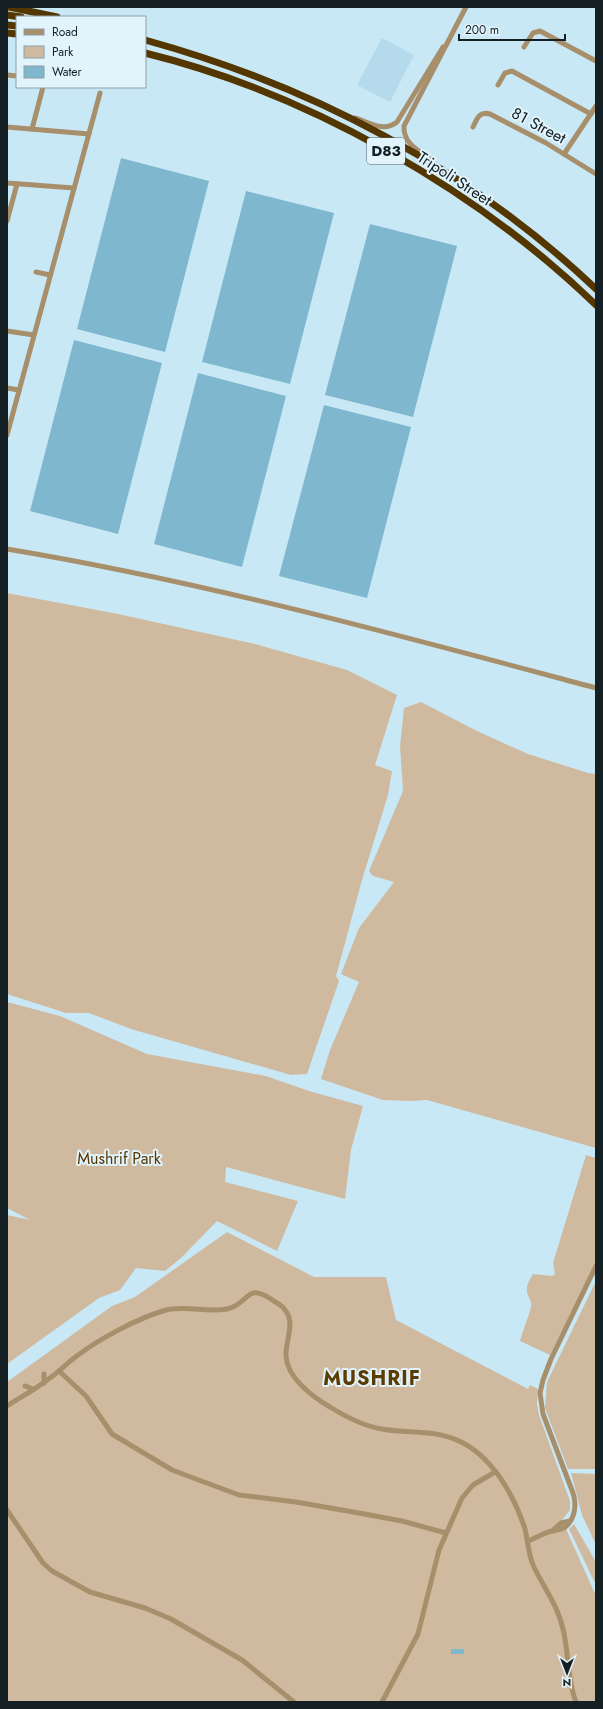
<svg xmlns="http://www.w3.org/2000/svg" width="603" height="1709" font-family="Jost,sans-serif">
	<style>
		.built { fill: #b4daec }
		.green { fill: #cfba9f }
		.water { fill: #7fb7cf }
		.lines { fill: none; stroke-linecap: round; stroke-linejoin: round }
		.minor { stroke: #a88f6c; stroke-width: 5 }
		.highway { stroke: #543600; stroke-width: 7 }
		.labels { text-anchor: middle; stroke-width: 4; stroke-linejoin: round; paint-order: stroke }
		.shield { fill: #e1f3fb; stroke: #525f65; stroke-width: 1 }
		.shield-label { font-size: 15px; font-weight: bold; fill: #152025 }
		.street-label { font-size: 16px; fill: #152025; stroke: #e1f3fb }
		.park-label { font-size: 16px; fill: #563700; stroke: #e1f3fb }
		.district-label { font-size: 20px; font-weight: bold; letter-spacing: 1px; fill: #5c3c02; stroke: #e1f3fb }
	</style>
	<rect width="100%" height="100%" fill="#c9e8f6"/>
	<path class="built" d="M382 38 414 55 390 102 357 85Z"/>
	<g class="green">
		<path d="M7 593 118 614 255 644 347 670 397 695 375 765 392 771 388 795 362 880 336 976 339 981 307 1074 291 1075 131 1029 89 1013H66L7 994Z"/>
		<path d="M421 702 477 731 528 754 588 773 596 774V1148L427 1100 410 1101 383 1100 321 1079 330 1050 359 982 341 974 359 928 394 882 373 876 369 871 403 791 400 746 404 708Z"/>
		<path d="M7 1002 60 1016 147 1054 266 1076 309 1091 363 1106 351 1150 345 1199 226 1167 225 1182 298 1201 277 1251 217 1221 181 1258 165 1271 136 1268 120 1290 99 1298 7 1364V1215L30 1220 7 1208Z"/>
		<path d="M586 1155 596 1158V1263L550 1355 520 1341C523 1329 528 1319 531 1307 532 1301 528 1297 527 1292 526 1285 530 1279 533 1274L552 1276 555 1274 553 1263Z"/>
		<path d="M227 1232 314 1277H386L396 1320 528 1389 530 1385 538 1389 537 1404 539 1415 570 1501V1510L562 1520 596 1596V1702H7V1382L112 1306 135 1297Z"/>
		<path d="M596 1281V1469H568L545 1408 547 1382Z"/>
		<path d="M571 1473 596 1474V1545L582 1515Z"/>
		<path d="M574 1524 596 1562V1585L569 1529Z"/>
	</g>
	<g class="water">
		<path d="M121 158 209 181 165 352 77 329Z"/>
		<path d="M246 191 334 213 290 384 202 362Z"/>
		<path d="M370 224 457 246 413 417 325 395Z"/>
		<path d="M74 340 162 363 118 534 30 511Z"/>
		<path d="M198 373 286 396 242 567 154 544Z"/>
		<path d="M324 405 411 427 367 598 279 576Z"/>
		<rect x="451" y="1649" width="13" height="5"/>
	</g>
	<g class="lines">
		<g class="minor">
			<path d="M524 47 533 33 540 31 596 61"/>
			<path d="M7 75 17 76"/>
			<path d="M498 85 505 73 512 71 591 114"/>
			<path d="M355 118C369 122 383 133 397 122L443 47"/>
			<path d="M7 127 89 134"/>
			<path d="M473 127C477 119 479 111 490 114L546 143 596 174"/>
			<path d="M32 129 43 87"/>
			<path d="M564 154 596 106"/>
			<path d="M431 160C419 150 403 144 404 126L466 7"/>
			<path d="M7 183 74 188"/>
			<path d="M7 221 17 184"/>
			<path d="M36 272 50 275"/>
			<path d="M7 331 34 335"/>
			<path d="M7 388 19 390"/>
			<path d="M7 435 100 93"/>
			<path d="M7 549C206 582 401 636 596 688"/>
			<path d="M59 1371 86 1396 112 1434 172 1470 239 1495 296 1502 359 1513 402 1521 446 1533"/>
			<path d="M44 1374V1383"/>
			<path d="M25 1386 33 1389"/>
			<path d="M7 1406C20 1397 35 1390 47 1380 58 1373 67 1363 78 1355 101 1338 138 1318 166 1310 187 1305 207 1313 227 1309 250 1304 245 1282 271 1299 276 1303 282 1305 285 1310 296 1322 285 1342 286 1356 287 1378 313 1397 330 1407 346 1417 363 1426 382 1429 408 1434 434 1429 459 1441 492 1456 514 1495 525 1529 528 1541 528 1555 534 1567 544 1588 558 1606 563 1629 569 1653 567 1679 576 1702"/>
			<path d="M7 1510 43 1563 52 1571 90 1592 145 1608 171 1619 242 1660 294 1702"/>
			<path d="M552 1531 561 1523 570 1521"/>
			<path d="M528 1541C536 1538 543 1533 552 1531 556 1530 560 1530 564 1528 575 1520 577 1505 573 1493L543 1414 540 1393 543 1380 551 1359 596 1266"/>
			<path d="M382 1702 418 1634 439 1550 462 1498 473 1485 495 1472"/>
		</g>
		<g class="highway">
			<path d="M9 7 57 17"/>
			<path d="M7 15 21 17"/>
			<path d="M7 25 17 26"/>
			<path d="M7 33 17 34"/>
			<path d="M145 40C312 86 470 169 596 289"/>
			<path d="M145 53C308 93 476 189 596 305"/>
		</g>
	</g>
	<g class="labels">
		<rect class="shield" x="367" y="138" width="38" height="26" rx="3"/>
		<g class="shield-label">
			<text x="386" y="156">D83</text>
		</g>
		<g class="street-label">
			<text transform="translate(539 125) rotate(28)" y="6">81 Street</text>
			<text transform="translate(455 178) rotate(33)" y="6">Tripoli Street</text>
		</g>
		<g class="park-label">
			<text x="119" y="1164">Mushrif Park</text>
		</g>
		<g class="district-label">
			<text x="372" y="1385">MUSHRIF</text>
		</g>
	</g>
	<rect width="603" height="1709" fill="none" stroke="#152025" stroke-width="16"/>
	<rect x="16" y="16" width="130" height="72" fill="#e1f3fb" stroke="#8f9fa5"/>
	<rect x="24" y="29" width="20" height="6" fill="#a88f6c" stroke="#8f9fa5"/>
	<text x="52" y="36" font-size="12" fill="#152025">Road</text>
	<rect x="24" y="46" width="20" height="12" fill="#cfba9f" stroke="#8f9fa5"/>
	<text x="52" y="56" font-size="12" fill="#152025">Park</text>
	<rect x="24" y="66" width="20" height="12" fill="#7fb7cf" stroke="#8f9fa5"/>
	<text x="52" y="76" font-size="12" fill="#152025">Water</text>
	<g transform="translate(567 1673) rotate(180)" stroke="#e1f3fb" stroke-width="3" paint-order="stroke">
	<path d="M0-3L7 15L0 10L-7 15Z" fill="#152025"/>
	<text y="-6" font-size="11" font-weight="bold" text-anchor="middle" fill="#152025">N</text>
	</g>
	<path d="M459 34v6h106v-6" fill="none" stroke="#152025" stroke-width="2"/>
	<text x="465" y="34" font-size="12" fill="#152025" stroke="#e1f3fb" stroke-width="3" paint-order="stroke">200 m</text>
</svg>
